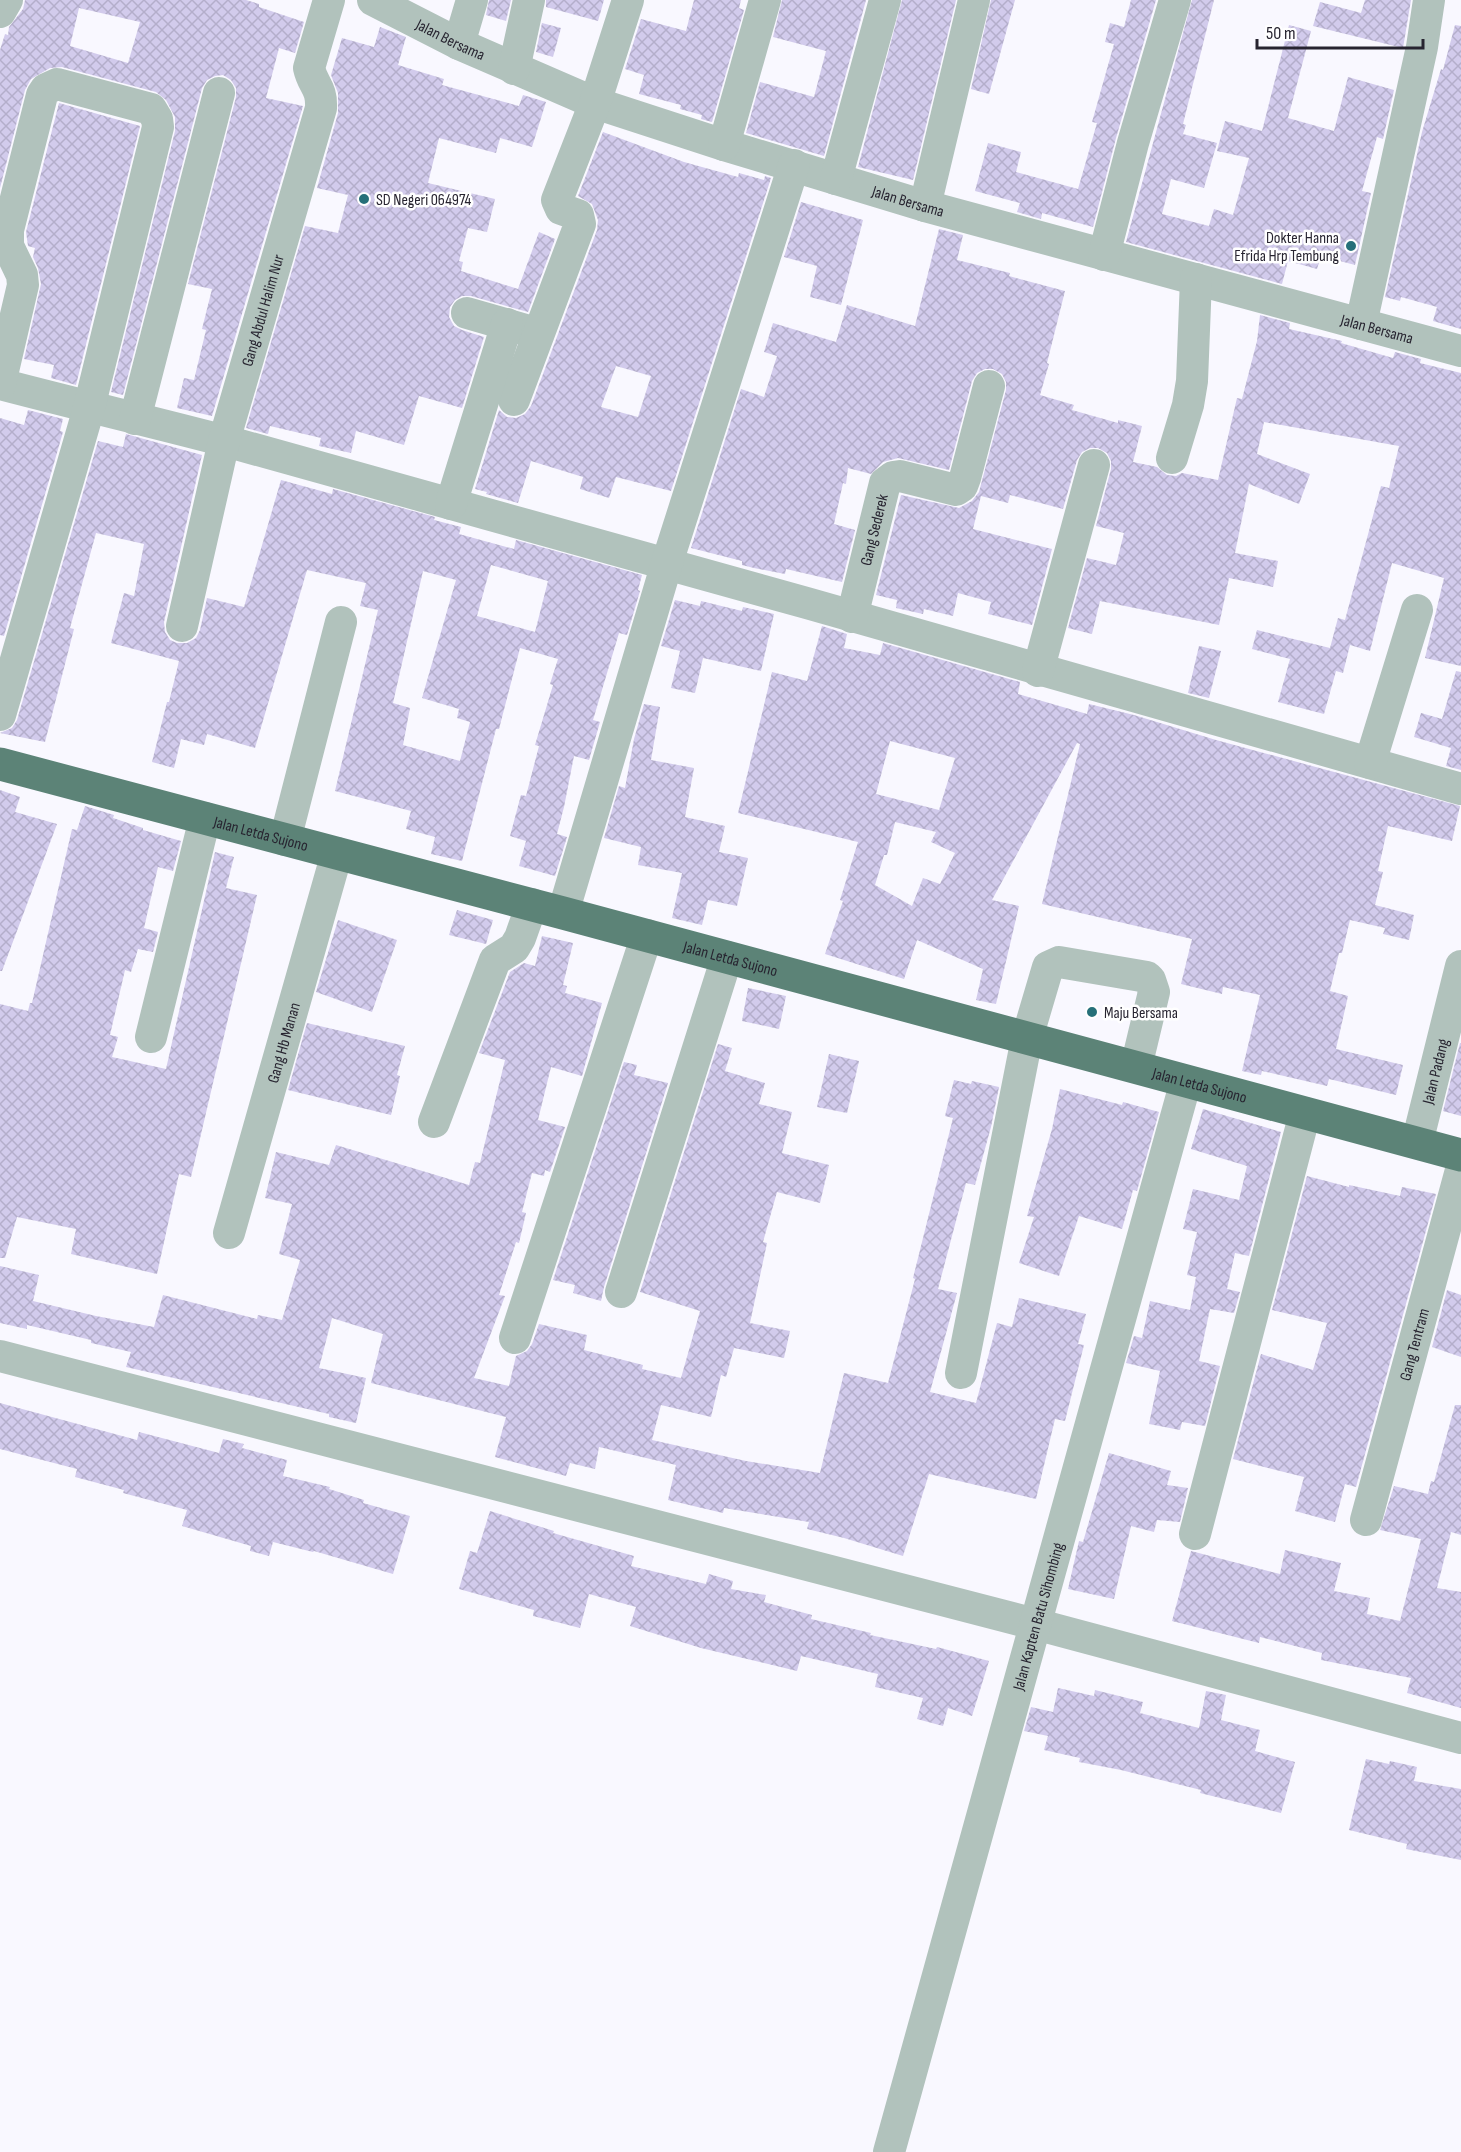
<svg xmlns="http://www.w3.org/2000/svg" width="1461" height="2152" font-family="'Sofia Sans Condensed',sans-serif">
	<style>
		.building { fill: url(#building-cross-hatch); fill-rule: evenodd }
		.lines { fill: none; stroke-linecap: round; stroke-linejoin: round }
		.minor { stroke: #b1c2bc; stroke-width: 32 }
		.highway { stroke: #5c8377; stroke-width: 33 }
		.poi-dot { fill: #267079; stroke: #fff; stroke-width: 2 }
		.labels { text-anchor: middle; stroke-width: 5; stroke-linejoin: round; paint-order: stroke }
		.street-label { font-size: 16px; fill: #272430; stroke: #fff }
		.poi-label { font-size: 16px; fill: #272430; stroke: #fff; text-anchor: start }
	</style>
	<defs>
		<pattern id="building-cross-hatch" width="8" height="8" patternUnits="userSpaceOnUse" patternTransform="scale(1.5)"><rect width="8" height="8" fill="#d2cbec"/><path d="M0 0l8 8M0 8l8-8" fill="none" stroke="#b4aecb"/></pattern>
	</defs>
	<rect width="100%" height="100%" fill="#f9f8ff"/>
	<g class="building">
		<path d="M25 0H246L259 4V7L304 22 295 53 279 48 266 98 303 106 212 416 177 408 184 378 194 380 206 330 202 329 212 289 188 284 236 97V88L231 80 223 75 215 76 207 80 202 88 123 395 111 392 175 131V117L166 100 156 92 62 67 50 68 31 79 25 90 0 188V50L5 34 8 35 9 27 23 9ZM79 8 140 22 128 63 70 46Z"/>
		<path d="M489 0H511L506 21 486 15Z"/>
		<path d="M546 0H604L598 21 546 7Z"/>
		<path d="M694 0H741L739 8 744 10 712 122 701 119 702 115 680 109 681 105 639 94 644 75 625 69 641 19 686 31Z"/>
		<path d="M782 0H866L824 156 746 133 760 82 814 97 826 51 773 37Z"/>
		<path d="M902 0H956L913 180 858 167Z"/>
		<path d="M991 0H1015L989 94 971 89Z"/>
		<path d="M1131 0H1156L1116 138 1093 227 1042 213 1041 219 1017 212 1020 203 975 191 988 143 1021 152 1016 172 1078 189 1097 123 1092 122 1114 44 1105 42 1110 23 1124 27Z"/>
		<path d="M1192 0H1214L1183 124 1186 125 1183 134 1217 143 1204 188 1171 179 1162 214 1209 226 1214 209 1233 215 1249 158 1217 151 1225 121 1262 131 1289 25 1311 31 1288 118 1334 131 1348 77 1394 90 1383 139 1377 137 1362 191 1371 193 1355 265 1321 256 1317 269 1288 261 1282 284 1126 242Z"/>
		<path d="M1365 0H1411L1403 48 1313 26 1320 2 1361 13Z"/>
		<path d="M542 23 561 28 553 57 536 52Z"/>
		<path d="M1455 25 1461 26V329L1433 321 1437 307 1401 297 1400 301 1385 297 1422 132 1441 69 1443 70Z"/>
		<path d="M380 27 406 37 398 65 444 79 442 85 519 106 523 95 546 102 532 147 500 138 496 153 439 138 428 183 495 199 487 232 468 228 459 261 463 262 461 271 518 289 539 232 555 239 528 312 471 296H462L455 300 450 307 449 317 454 326 462 330 484 337 462 408 419 396 404 445 356 431 351 453 319 446 321 438 270 426 268 434 246 428 305 226 338 233 348 195 317 188 338 113V93L331 75 342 38 374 47Z"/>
		<path d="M59 103 140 126 76 385 51 378 54 365 24 359 41 284 38 268 33 257 35 248 28 246 26 232Z"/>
		<path d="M603 132 684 162 738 177 739 173 764 180 765 176 771 178 671 491 616 477 609 498 580 489 583 477 531 461 518 503 486 494 487 492 475 489 499 410 507 417 516 418 525 414 531 406 597 230 598 220 592 204 578 196ZM616 366 651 376 638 417 601 407Z"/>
		<path d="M801 202 863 220 841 305 810 297 817 266 784 257Z"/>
		<path d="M939 229 963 235 957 260 1010 273 1009 276 1065 291 1047 363 1049 364 1040 395 1074 405 1072 410 1118 423V420L1142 426 1133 462 1157 467 1167 475 1176 476 1182 473 1218 480 1237 398 1242 399 1257 341 1260 315 1290 323 1289 329 1342 341 1341 343 1393 358 1395 352 1421 359 1420 363 1461 373V666L1425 658 1444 578 1392 563 1370 651 1350 645 1343 673 1336 671 1324 714 1278 702 1290 659 1252 649 1257 630 1330 648 1338 618 1345 620 1381 486 1389 488 1399 446 1264 422 1257 454 1310 474 1299 504 1249 484 1235 553 1278 561 1273 587 1229 578 1219 625 1100 601 1092 634 1068 628 1087 558 1116 565 1124 533 1096 526 1111 469V461L1107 453 1098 448H1090L1082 452 1077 460 1063 509 1010 495 1008 503 981 496 973 529 1052 549 1032 625 988 614 991 602 958 593 953 616 924 609 923 614 896 608 897 600 876 595 901 495 959 508 972 501 979 492 1006 390V382L1002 374 993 369H985L977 373 972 381 949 470 898 458 883 462 871 474 848 468 846 484 843 483 834 524 855 530 842 582 786 569 785 574 754 568 742 565V561L691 548 741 389 764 397 777 356 764 352 773 323 836 342 847 305 915 326Z"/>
		<path d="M28 410 63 419 60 431 63 432 4 636 0 635V418L24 425Z"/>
		<path d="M126 434 202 455 164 622 165 632 170 640 177 643H187L196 638 200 630 207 598 244 607 281 480 332 494 333 489 435 517 434 520 461 527 459 534 514 549 516 540 642 575 638 590 640 591 627 635 619 633 593 720 600 722 589 760 574 756 564 807 557 834 567 837 555 876 519 866 526 841 510 836 521 795 526 796 539 746 535 745 553 685 550 684 558 659 520 648 499 729H496L462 861 431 854 435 837 406 829 411 811 335 791 378 610 360 606 366 583 307 570 255 748 207 734 204 745 181 739 174 768 152 762 167 702H169L179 661 111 643 124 593 134 596 144 544 96 533 70 628 74 629 45 742 0 733 12 728 17 720 98 441 123 447ZM491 565 548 581 535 632 477 616ZM423 571 456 580 422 698 459 709 457 718 470 722 460 761 403 745 410 708 393 703Z"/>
		<path d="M675 600 700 606 701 601 742 611 743 607 774 614 761 671 703 658 695 693 671 688 680 651 661 646Z"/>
		<path d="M822 626 847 634 844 648 880 655 883 643 1020 682 1018 694 1087 714 1089 704 1134 715 1216 740 1460 806 1452 841 1388 826 1378 871 1383 872 1375 905 1414 915 1409 940 1383 934 1385 928 1350 920 1342 953H1339L1330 991 1348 996 1336 1049 1403 1065 1396 1095 1329 1079 1327 1086 1262 1071 1261 1075 1242 1071 1260 995 1223 987 1222 994 1181 984 1192 939 1042 904 1080 744 1077 743 992 900 1019 906 996 1004 976 1000 983 969 917 940 904 979 825 954 843 901 840 900 858 842 738 813 772 672 807 681ZM890 741 955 758 939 810 876 794ZM895 822 936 832 931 842 955 853 940 884 923 878 912 906 875 885 884 855H887Z"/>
		<path d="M1199 646 1221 651 1209 698 1188 693Z"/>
		<path d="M1456 671 1461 672V770L1446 766 1451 748 1414 737 1421 713 1442 719Z"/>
		<path d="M644 704 660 707 651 760 694 768 685 817 725 826 719 852 748 858 737 906 708 900 702 925 672 918 682 873 638 865 641 847 604 838 619 786 625 788 634 739Z"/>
		<path d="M0 790 20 797 15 812 57 824 2 971H0Z"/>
		<path d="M85 806 114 815 113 818 143 828V830L181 841 173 871 158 867 144 928 158 932 153 952 138 949 131 972 125 970 110 1035 118 1037 112 1057 166 1069 215 852 234 857 226 888 257 895 191 1177 179 1174 157 1274 71 1254 76 1229 17 1217 5 1258H0V1004L28 1011 30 1003H32L72 829 77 830Z"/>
		<path d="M457 910 493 920 486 944 449 935Z"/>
		<path d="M338 920 397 940 372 1012 316 992Z"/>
		<path d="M542 936 573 943 563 985 567 986 565 993 602 1003 582 1076 551 1067 538 1120 565 1127 550 1172 545 1170 544 1176 532 1173 522 1212 526 1213 519 1243 516 1242 499 1295 505 1296 474 1378 509 1386 516 1356 527 1351 532 1344 539 1324 587 1335 584 1350 643 1365 642 1369 681 1378 700 1311 640 1292 718 1044 732 1048 725 1071 765 1083 759 1104 792 1112 782 1153 829 1165 820 1203 777 1192 763 1242 767 1243 750 1323 790 1331 784 1358 734 1348 726 1377 721 1375 711 1417 661 1405 652 1440 746 1461 820 1473 844 1373 888 1383 915 1279 913 1278 953 1118 945 1116 954 1080 971 1084 972 1081 999 1087 991 1127 975 1185 966 1183 938 1289 957 1293 930 1392 976 1403 997 1323 1012 1327 1019 1298 1086 1314 1078 1344 1084 1345 1065 1421 1055 1419 1036 1499 929 1474 903 1556 844 1538 807 1529 809 1522 724 1508 723 1513 668 1500 676 1465 599 1447 595 1469 570 1463 566 1476 495 1457 506 1417 371 1383 383 1334 332 1318 319 1368 366 1378 356 1423 329 1417V1414L126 1367 131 1352 91 1343V1340L27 1325V1329L0 1323V1266L39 1275 33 1301 96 1316 154 1327 163 1295 257 1319 258 1315 282 1320 300 1260 279 1254 292 1204 265 1198 276 1152 329 1165 336 1145 469 1185 475 1162 480 1163 505 1060 479 1053 510 972 524 963 535 966Z"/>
		<path d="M748 988 786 996 779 1029 742 1021Z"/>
		<path d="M307 1023 405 1046 397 1075 400 1076 391 1115 288 1090Z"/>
		<path d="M1460 1043H1461V1116L1443 1111Z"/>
		<path d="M829 1054 859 1061 847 1113 817 1107Z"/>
		<path d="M624 1062 637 1065 634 1075 668 1083 604 1287 601 1301 573 1293 575 1285 553 1280Z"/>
		<path d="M1060 1089 1122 1105 1123 1102 1159 1112 1137 1191 1133 1190 1122 1229 1079 1216 1059 1276 1019 1263 1034 1217 1027 1216 1052 1129Z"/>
		<path d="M1203 1109 1281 1132 1249 1256 1235 1253 1227 1289 1240 1292 1234 1313 1210 1309 1199 1361 1220 1366 1205 1426 1182 1422 1180 1430 1149 1424 1160 1371 1126 1363 1134 1336 1142 1338 1150 1301 1190 1310 1196 1277 1187 1275 1197 1232 1183 1229 1193 1189 1239 1200 1247 1166 1191 1149Z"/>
		<path d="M1307 1176 1349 1187V1185L1400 1196 1402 1187 1436 1194 1356 1487 1345 1484 1335 1522 1295 1511 1304 1477 1233 1459 1261 1354 1313 1370 1327 1323 1272 1310Z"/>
		<path d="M1447 1290 1461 1295V1357L1432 1347Z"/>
		<path d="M0 1403 137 1440 139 1432 219 1453 223 1439 244 1444 242 1448 287 1460 283 1476 330 1487 329 1489 364 1500 363 1503 410 1516 393 1574 314 1551 313 1552 273 1542 269 1556 250 1551 251 1546 182 1526 187 1510 123 1493 124 1490 75 1477 77 1469 0 1449Z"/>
		<path d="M1455 1405H1461V1535L1451 1532 1437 1588 1461 1592V1708L1407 1693 1411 1678 1321 1660 1322 1653 1260 1637 1259 1643 1172 1621 1191 1551 1280 1574 1285 1550 1341 1563 1334 1591 1370 1598 1367 1614 1400 1621 1421 1539 1380 1530 1394 1486 1428 1494 1431 1481 1434 1482Z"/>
		<path d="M1109 1453 1171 1471 1167 1485 1188 1488 1180 1522 1157 1520 1154 1532 1131 1526 1114 1599 1068 1589 1079 1541 1083 1542Z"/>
		<path d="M490 1511 554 1531 553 1533 634 1556 631 1566 706 1584 709 1574 733 1581 731 1589 766 1595 764 1602 812 1615 811 1619 871 1633 870 1635 936 1649 937 1647 989 1661 972 1716 948 1708 943 1726 917 1719 923 1698 875 1687 878 1674 801 1656 797 1671 701 1648 630 1626 636 1607 589 1594 580 1628 533 1616 534 1610 459 1589 470 1551 477 1553Z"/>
		<path d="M1058 1688 1094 1696 1095 1690 1143 1702 1140 1713 1199 1728 1206 1691 1226 1695 1221 1720 1260 1730 1255 1751 1295 1762 1281 1813 1200 1793 1201 1790 1121 1770 1079 1762 1080 1758 1044 1750 1048 1736 1024 1731 1031 1707 1053 1712Z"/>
		<path d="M1366 1759 1389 1764 1390 1761 1417 1767 1414 1781 1461 1789V1860L1406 1849 1407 1844 1349 1830Z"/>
	</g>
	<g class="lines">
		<g class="minor">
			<path id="s1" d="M373 0 459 44 595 103 724 145 925 206 1461 351"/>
			<path d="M0 12 7 0"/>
			<path d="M459 44 472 0"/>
			<path d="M514 69 529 0"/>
			<path d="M724 145 765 0"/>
			<path d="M836 179 885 0"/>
			<path d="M925 206 974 0"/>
			<path d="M1104 255 1133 143 1175 0"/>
			<path d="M467 313 526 330"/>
			<path d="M1361 324 1422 47 1429 0"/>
			<path d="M0 384C76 404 153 422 229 442 641 554 1050 673 1461 789"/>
			<path d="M514 400 580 224 578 215 561 209 557 200 595 103 628 0"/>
			<path d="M135 419 219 93"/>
			<path d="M1172 458 1188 405 1192 381 1196 279"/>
			<path d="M451 504 507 324"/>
			<path id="s2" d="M852 617 885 483 893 477 900 476 956 490 962 486 965 478 989 386"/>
			<path id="s3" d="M182 626 224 441 321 108C322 87 313 86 309 68L329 0"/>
			<path d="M1038 671 1094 465"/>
			<path d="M0 715 89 408 158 127 157 119 151 109 57 84 46 89 42 95 8 230V246L22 275 23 285 0 384"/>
			<path d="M1370 763 1417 610"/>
			<path d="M285 840 341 622"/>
			<path d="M563 913 667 563 794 165"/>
			<path d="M151 1037 205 818"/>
			<path d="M434 1122 495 960 514 948 520 938 532 904"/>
			<path id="s4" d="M1417 1143 1461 966"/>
			<path id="s5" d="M229 1233 337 853"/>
			<path d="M621 1292 727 957"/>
			<path d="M515 1338 647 935"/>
			<path d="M0 1356 1035 1624 1461 1738"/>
			<path d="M961 1373 1027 1038 1048 967 1059 962 1147 977 1150 980 1154 992 1136 1067"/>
			<path id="s6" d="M1366 1520 1461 1170"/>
			<path d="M1195 1534 1305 1113"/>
			<path id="s7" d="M889 2152 1186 1081"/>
		</g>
		<path class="highway" id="s8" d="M0 764 563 913 1461 1155"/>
	</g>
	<g class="poi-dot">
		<circle cx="364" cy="199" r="6"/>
		<circle cx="1351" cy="246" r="6"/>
		<circle cx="1092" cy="1012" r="6"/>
	</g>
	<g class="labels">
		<g class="street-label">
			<text dy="6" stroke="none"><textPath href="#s1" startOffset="87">Jalan Bersama</textPath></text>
			<text dy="6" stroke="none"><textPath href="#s1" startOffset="573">Jalan Bersama</textPath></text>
			<text dy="6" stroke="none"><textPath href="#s3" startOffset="326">Gang Abdul Halim Nur</textPath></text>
			<text dy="6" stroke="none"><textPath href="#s1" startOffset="1059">Jalan Bersama</textPath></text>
			<text dy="6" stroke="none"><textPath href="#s2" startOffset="90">Gang Sederek</textPath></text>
			<text dy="6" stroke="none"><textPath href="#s8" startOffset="270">Jalan Letda Sujono</textPath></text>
			<text dy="6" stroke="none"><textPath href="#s8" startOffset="756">Jalan Letda Sujono</textPath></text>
			<text dy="6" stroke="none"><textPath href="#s5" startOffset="198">Gang Hb Manan</textPath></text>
			<text dy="6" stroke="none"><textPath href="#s4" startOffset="74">Jalan Padang</textPath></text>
			<text dy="6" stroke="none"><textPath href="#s8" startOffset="1242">Jalan Letda Sujono</textPath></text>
			<text dy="6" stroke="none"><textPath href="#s6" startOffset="182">Gang Tentram</textPath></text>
			<text dy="6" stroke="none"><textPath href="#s7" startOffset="556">Jalan Kapten Batu Sihombing</textPath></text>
		</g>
		<g class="poi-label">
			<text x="376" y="205">SD Negeri 064974</text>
			<text x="1339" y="243" text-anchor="end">Dokter Hanna<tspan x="1339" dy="18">Efrida Hrp Tembung</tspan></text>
			<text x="1104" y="1018">Maju Bersama</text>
		</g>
	</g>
	<path d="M1257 39v9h166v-9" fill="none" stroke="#272430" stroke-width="3"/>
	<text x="1266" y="39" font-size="18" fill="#272430" stroke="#ffffff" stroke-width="4.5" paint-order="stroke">50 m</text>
</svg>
